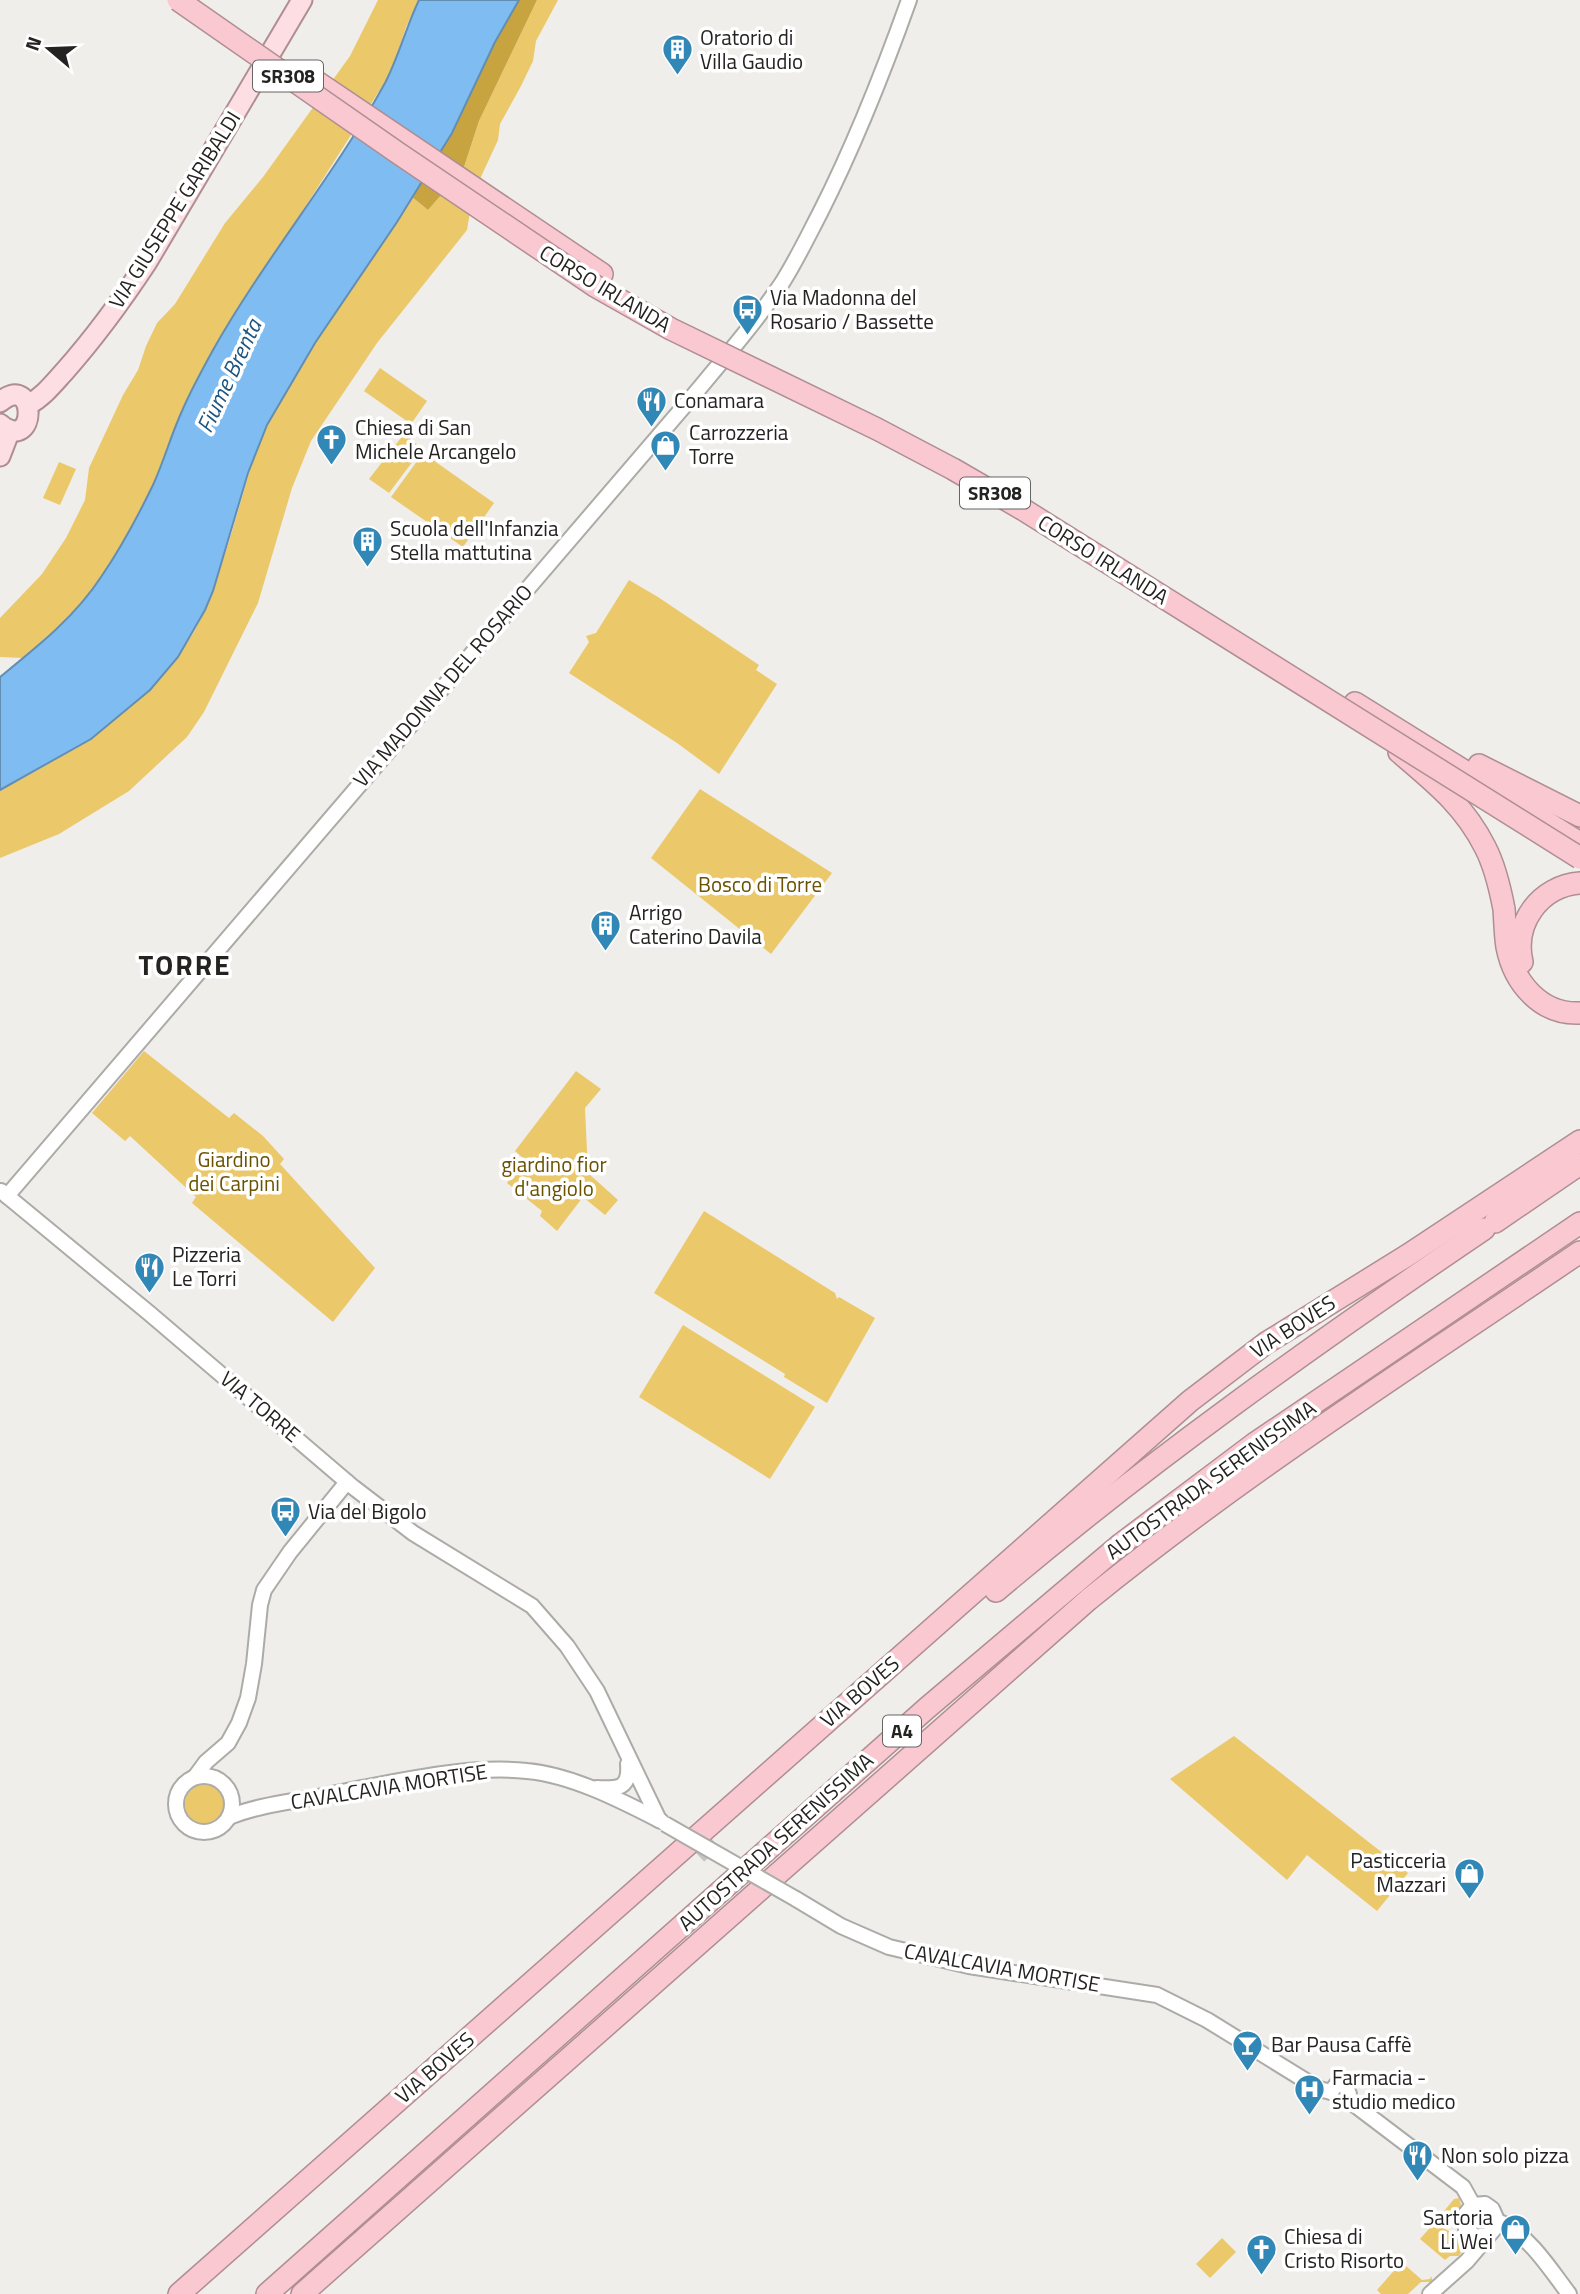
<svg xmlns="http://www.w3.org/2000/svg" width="1580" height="2294" font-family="'Titillium Web',sans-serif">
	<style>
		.green { fill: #ebc86a }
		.forest { fill: #c7a43f }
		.water { fill: #7ebcf1; stroke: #638eb3; stroke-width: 2 }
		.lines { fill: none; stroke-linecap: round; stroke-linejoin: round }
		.highway-tunnel { stroke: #c6c5c2; stroke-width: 21; stroke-dasharray: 21 10; stroke-linecap: butt }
		.minor-casing { stroke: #acaba7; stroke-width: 18 }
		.major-casing { stroke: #af8e93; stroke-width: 23 }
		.highway-casing { stroke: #af8e93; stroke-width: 24 }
		.minor { stroke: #fff; stroke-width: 14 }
		.major { stroke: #fcdee3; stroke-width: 19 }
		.highway { stroke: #fac8d0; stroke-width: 21 }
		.minor-bridge-casing { stroke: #acaba7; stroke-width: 18; stroke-linecap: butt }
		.highway-bridge-casing { stroke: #af8e93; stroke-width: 24; stroke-linecap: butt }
		.minor-bridge { stroke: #fff; stroke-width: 14 }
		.highway-bridge { stroke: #fac8d0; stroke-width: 21 }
		.labels { text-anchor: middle; stroke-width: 7; stroke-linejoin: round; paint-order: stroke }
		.shield { fill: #fff; stroke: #666564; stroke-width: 2 }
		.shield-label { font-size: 19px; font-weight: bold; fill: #242322 }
		.poi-label { font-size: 21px; fill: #242322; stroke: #fff; text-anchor: start }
		.street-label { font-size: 21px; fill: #242322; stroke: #fff }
		.park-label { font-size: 21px; fill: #6a5200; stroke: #fff }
		.water-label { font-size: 23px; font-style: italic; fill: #1b5580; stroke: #fff }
		.district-label { font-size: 28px; font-weight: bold; letter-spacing: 2px; fill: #242322; stroke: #fff }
	</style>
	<rect width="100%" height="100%" fill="#efeeea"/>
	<g class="green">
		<path d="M378 0H419L406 27 394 65 383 85 213 351 181 413 153 485 120 547 101 578 77 609 23 658 0 657V618L42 574 66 538 85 500 89 468 123 395 138 370 146 346 157 323 175 304 225 223 263 177 350 56Z"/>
		<path d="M537 0H558L536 41 533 61 521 86 500 124 498 140 473 194 467 230 377 343 311 441 292 488 258 603 204 712 187 737 129 791 59 834 0 858V790C89 745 181 687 214 587 222 562 231 537 238 511 247 482 253 453 266 426 307 345 366 274 412 197L428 210 463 170 479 121Z"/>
		<path d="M380 368 427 401 411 424 364 391Z"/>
		<path d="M404 434 422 449 389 493 369 479Z"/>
		<path d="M423 453 494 503 463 547 391 497Z"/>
		<path d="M59 462 76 469 60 505 43 498Z"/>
		<path d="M629 580 658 597 759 665 756 670 777 684 719 774 677 743 569 673 589 642 586 636 596 633Z"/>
		<path d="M700 789 832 873 771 954 651 858Z"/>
		<path d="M144 1051 229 1118 234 1113 263 1136 284 1159 280 1164 375 1268 333 1322 192 1203 196 1197 130 1136 125 1141 92 1113Z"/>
		<path d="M576 1071 601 1089 585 1108 588 1173 618 1200 605 1215 583 1197 557 1231 540 1216 542 1211 507 1183 524 1159 515 1151Z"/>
		<path d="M704 1211 835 1293 837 1299 839 1297 875 1318 827 1403 789 1380 784 1377 785 1374 654 1293Z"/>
		<path d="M683 1325 815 1407 770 1479 639 1397Z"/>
		<path d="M1234 1736 1408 1873 1377 1911 1307 1855 1287 1880 1170 1779Z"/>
		<circle cx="205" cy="1804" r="20"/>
		<path d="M1459 2198 1461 2205 1459 2222 1450 2223 1440 2216 1454 2199Z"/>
		<path d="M1435 2222 1462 2240 1463 2249 1459 2256H1450L1445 2260 1420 2239Z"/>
		<path d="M1222 2238 1236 2252 1210 2278 1196 2264Z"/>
		<path d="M1406 2257V2266L1422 2280 1430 2279 1431 2276 1433 2282H1421L1408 2294H1381L1377 2290Z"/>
	</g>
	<path class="forest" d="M519 0H537L479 121 463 170 428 210 412 197 452 133 495 42Z"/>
	<path class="water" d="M419 0H519L495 42 452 133 397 222 315 343 267 425 248 473 213 591 205 610 178 657 150 690 91 739 0 790V677C37 647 75 617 101 577 121 548 138 516 153 485 164 461 171 435 182 411 191 390 202 370 213 350 265 258 334 176 385 83 399 56 406 27 419 0Z"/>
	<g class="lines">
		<path class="highway-tunnel" d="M697 1854 713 1839"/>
		<defs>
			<g id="minor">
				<path d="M1 1191 149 1313 353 1487 413 1533 532 1606 567 1646 597 1691 659 1820"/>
				<path d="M7 1196 692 397C723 360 755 323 782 283 796 261 808 236 820 213 855 144 883 73 909 0"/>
				<circle cx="204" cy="1804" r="28"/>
				<path d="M195 1777 206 1762 228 1743 239 1723 248 1698 254 1664 260 1605 264 1590 290 1552 347 1482"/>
				<path d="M597 1788C618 1789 630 1789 628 1764"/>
				<path d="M229 1817C258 1805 292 1802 322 1796 385 1784 465 1764 527 1771 572 1775 622 1801 661 1821"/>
				<path d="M796 1899 841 1926 889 1947 969 1966 1157 1995 1207 2020 1319 2089 1331 2092"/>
				<path d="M1331 2092 1336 2085H1345L1349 2094 1347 2099"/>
				<path d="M1347 2099 1463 2187 1473 2205"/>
				<path d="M1496 2225 1502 2223C1531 2238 1550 2269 1569 2294"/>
				<path d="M1430 2294 1467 2261 1495 2228 1496 2218 1492 2209 1485 2204 1473 2205 1464 2216 1466 2229 1476 2237 1487 2235"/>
			</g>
			<g id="major">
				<path d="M0 402C38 371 37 455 0 424"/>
				<path d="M28 405C43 397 53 384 64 372 95 337 122 300 147 262L302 0"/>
				<path d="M0 456 10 430"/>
			</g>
			<g id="highway">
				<path d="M308 76 602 274"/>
				<path d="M1355 703 1580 843"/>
				<path d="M1399 752C1434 782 1464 805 1485 847 1495 866 1500 888 1504 909 1505 922 1505 935 1507 947 1514 983 1541 1015 1580 1013"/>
				<path d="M1479 765 1580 816"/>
				<path d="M1522 962C1513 923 1540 886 1580 883"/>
				<path d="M1495 1222 1580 1164"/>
				<path d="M996 1591C1151 1460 1316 1343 1484 1229"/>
				<path d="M179 2294 1190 1401 1266 1343 1408 1255 1580 1141"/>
				<path d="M267 2294 927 1708 1121 1544 1254 1444 1580 1223"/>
				<path d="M302 2294 1088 1600C1244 1473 1414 1365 1580 1252"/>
			</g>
		</defs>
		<use href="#minor" class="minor-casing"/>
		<use href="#major" class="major-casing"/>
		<use href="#highway" class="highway-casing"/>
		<use href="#minor" class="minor"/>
		<use href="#major" class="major"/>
		<use href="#highway" class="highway"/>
		<defs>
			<path id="minor-bridge" d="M665 1824 796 1899"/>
			<path id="highway-bridge" d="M178 0 398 153 595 286 671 329 877 429 953 469 1024 510 1580 858"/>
		</defs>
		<use href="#minor-bridge" class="minor-bridge-casing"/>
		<use href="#highway-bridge" class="highway-bridge-casing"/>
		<use href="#minor-bridge" class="minor-bridge"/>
		<use href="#highway-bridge" class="highway-bridge"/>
	</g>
	<defs>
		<symbol id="building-pin" viewBox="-11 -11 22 30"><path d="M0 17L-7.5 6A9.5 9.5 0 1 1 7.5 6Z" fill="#3188b6" stroke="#fff"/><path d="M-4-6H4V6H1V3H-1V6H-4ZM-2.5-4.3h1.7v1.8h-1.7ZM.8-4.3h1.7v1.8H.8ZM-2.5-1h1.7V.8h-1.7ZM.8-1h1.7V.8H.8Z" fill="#fff"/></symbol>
		<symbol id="bus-pin" viewBox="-11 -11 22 30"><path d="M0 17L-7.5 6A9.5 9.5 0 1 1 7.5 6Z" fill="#3188b6" stroke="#fff"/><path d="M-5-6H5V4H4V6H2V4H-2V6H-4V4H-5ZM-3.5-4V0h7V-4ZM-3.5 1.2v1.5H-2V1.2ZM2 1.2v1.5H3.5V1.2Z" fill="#fff"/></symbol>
		<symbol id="restaurant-pin" viewBox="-11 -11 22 30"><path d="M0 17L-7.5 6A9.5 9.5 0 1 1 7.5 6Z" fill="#3188b6" stroke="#fff"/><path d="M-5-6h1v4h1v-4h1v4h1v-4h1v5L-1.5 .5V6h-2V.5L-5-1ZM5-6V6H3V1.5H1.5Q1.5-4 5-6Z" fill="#fff"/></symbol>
		<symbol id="church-pin" viewBox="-11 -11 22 30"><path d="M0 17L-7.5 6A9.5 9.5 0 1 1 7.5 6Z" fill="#3188b6" stroke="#fff"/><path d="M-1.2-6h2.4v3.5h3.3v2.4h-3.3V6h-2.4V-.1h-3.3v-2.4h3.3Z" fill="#fff"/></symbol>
		<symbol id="shop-pin" viewBox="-11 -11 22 30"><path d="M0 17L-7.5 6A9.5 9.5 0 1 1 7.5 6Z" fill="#3188b6" stroke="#fff"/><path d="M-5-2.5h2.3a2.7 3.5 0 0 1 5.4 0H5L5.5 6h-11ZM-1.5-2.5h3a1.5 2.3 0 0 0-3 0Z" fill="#fff"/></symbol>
		<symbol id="bar-pin" viewBox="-11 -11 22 30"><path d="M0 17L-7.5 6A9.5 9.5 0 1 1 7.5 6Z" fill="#3188b6" stroke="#fff"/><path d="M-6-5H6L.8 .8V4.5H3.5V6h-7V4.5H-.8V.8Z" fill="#fff"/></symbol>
		<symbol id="hospital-pin" viewBox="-11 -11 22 30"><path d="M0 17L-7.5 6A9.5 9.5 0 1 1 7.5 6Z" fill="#3188b6" stroke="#fff"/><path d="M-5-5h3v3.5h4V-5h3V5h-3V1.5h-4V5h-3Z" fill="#fff"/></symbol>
	</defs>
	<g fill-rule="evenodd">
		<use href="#building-pin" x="660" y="32" width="35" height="47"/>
		<use href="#bus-pin" x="730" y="292" width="35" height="47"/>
		<use href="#restaurant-pin" x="634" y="384" width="35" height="47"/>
		<use href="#church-pin" x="314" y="422" width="35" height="47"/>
		<use href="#shop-pin" x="648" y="428" width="35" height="47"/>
		<use href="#building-pin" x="350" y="524" width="35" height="47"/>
		<use href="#building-pin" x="588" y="908" width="35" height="47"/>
		<use href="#restaurant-pin" x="132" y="1250" width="35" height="47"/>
		<use href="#bus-pin" x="268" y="1494" width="35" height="47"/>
		<use href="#shop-pin" x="1452" y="1856" width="35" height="47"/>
		<use href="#bar-pin" x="1230" y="2028" width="35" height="47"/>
		<use href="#hospital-pin" x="1292" y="2072" width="35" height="47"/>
		<use href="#restaurant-pin" x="1400" y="2138" width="35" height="47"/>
		<use href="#shop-pin" x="1498" y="2212" width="35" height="47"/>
		<use href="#church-pin" x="1244" y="2232" width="35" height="47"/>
	</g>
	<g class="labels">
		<g class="shield">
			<rect x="253" y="60.5" width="70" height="31" rx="5"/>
			<rect x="960" y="477.5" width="70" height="31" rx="5"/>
			<rect x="883" y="1715.5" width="38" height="31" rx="5"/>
		</g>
		<g class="shield-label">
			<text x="288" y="83">SR308</text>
			<text x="995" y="500">SR308</text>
			<text x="902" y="1738">A4</text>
		</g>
		<g class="poi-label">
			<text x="700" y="45">Oratorio di<tspan x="700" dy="24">Villa Gaudio</tspan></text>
			<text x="770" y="305">Via Madonna del<tspan x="770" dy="24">Rosario / Bassette</tspan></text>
			<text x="674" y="408">Conamara</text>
			<text x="355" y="435">Chiesa di San<tspan x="355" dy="24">Michele Arcangelo</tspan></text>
			<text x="689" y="440">Carrozzeria<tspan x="689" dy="24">Torre</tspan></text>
			<text x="390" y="536">Scuola dell'Infanzia<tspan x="390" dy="24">Stella mattutina</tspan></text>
			<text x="629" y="920">Arrigo<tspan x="629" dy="24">Caterino Davila</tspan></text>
			<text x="172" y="1262">Pizzeria<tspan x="172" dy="24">Le Torri</tspan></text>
			<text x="308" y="1519">Via del Bigolo</text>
			<text x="1446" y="1868" text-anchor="end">Pasticceria<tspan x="1446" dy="24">Mazzari</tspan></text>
			<text x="1271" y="2052">Bar Pausa Caffè</text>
			<text x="1332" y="2085">Farmacia -<tspan x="1332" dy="24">studio medico</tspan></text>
			<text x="1441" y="2163">Non solo pizza</text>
			<text x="1493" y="2225" text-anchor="end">Sartoria<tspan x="1493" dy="24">Li Wei</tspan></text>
			<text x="1284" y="2244">Chiesa di<tspan x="1284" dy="24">Cristo Risorto</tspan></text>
		</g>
		<g class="street-label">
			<text transform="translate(175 210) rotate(-58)" y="7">VIA GIUSEPPE GARIBALDI</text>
			<text transform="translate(605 289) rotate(31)" y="7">CORSO IRLANDA</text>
			<text transform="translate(1103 560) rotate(32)" y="7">CORSO IRLANDA</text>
			<text transform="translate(443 686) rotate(-49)" y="7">VIA MADONNA DEL ROSARIO</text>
			<text transform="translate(1293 1327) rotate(-33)" y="7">VIA BOVES</text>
			<text transform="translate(260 1407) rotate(40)" y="7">VIA TORRE</text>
			<text transform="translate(1211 1480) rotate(-36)" y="7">AUTOSTRADA SERENISSIMA</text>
			<text transform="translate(860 1692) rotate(-41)" y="7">VIA BOVES</text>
			<text transform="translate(389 1787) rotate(-9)" y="7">CAVALCAVIA MORTISE</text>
			<text transform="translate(776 1842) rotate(-42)" y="7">AUTOSTRADA SERENISSIMA</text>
			<text transform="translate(1002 1968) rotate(10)" y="7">CAVALCAVIA MORTISE</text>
			<text transform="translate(435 2068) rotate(-41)" y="7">VIA BOVES</text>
		</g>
		<g class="park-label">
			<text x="760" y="892">Bosco di Torre</text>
			<text x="234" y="1167">Giardino<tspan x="234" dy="24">dei Carpini</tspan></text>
			<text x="554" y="1172">giardino fior<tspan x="554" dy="24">d'angiolo</tspan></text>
		</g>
		<g class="water-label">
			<text transform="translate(229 376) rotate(-65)" y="8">Fiume Brenta</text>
		</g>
		<g class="district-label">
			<text x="185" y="975">TORRE</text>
		</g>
	</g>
	<g transform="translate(49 49) rotate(289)" stroke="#ffffff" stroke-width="5" paint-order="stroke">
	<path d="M0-5L12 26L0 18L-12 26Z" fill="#242322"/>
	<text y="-10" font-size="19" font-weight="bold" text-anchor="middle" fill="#242322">N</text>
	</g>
</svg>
